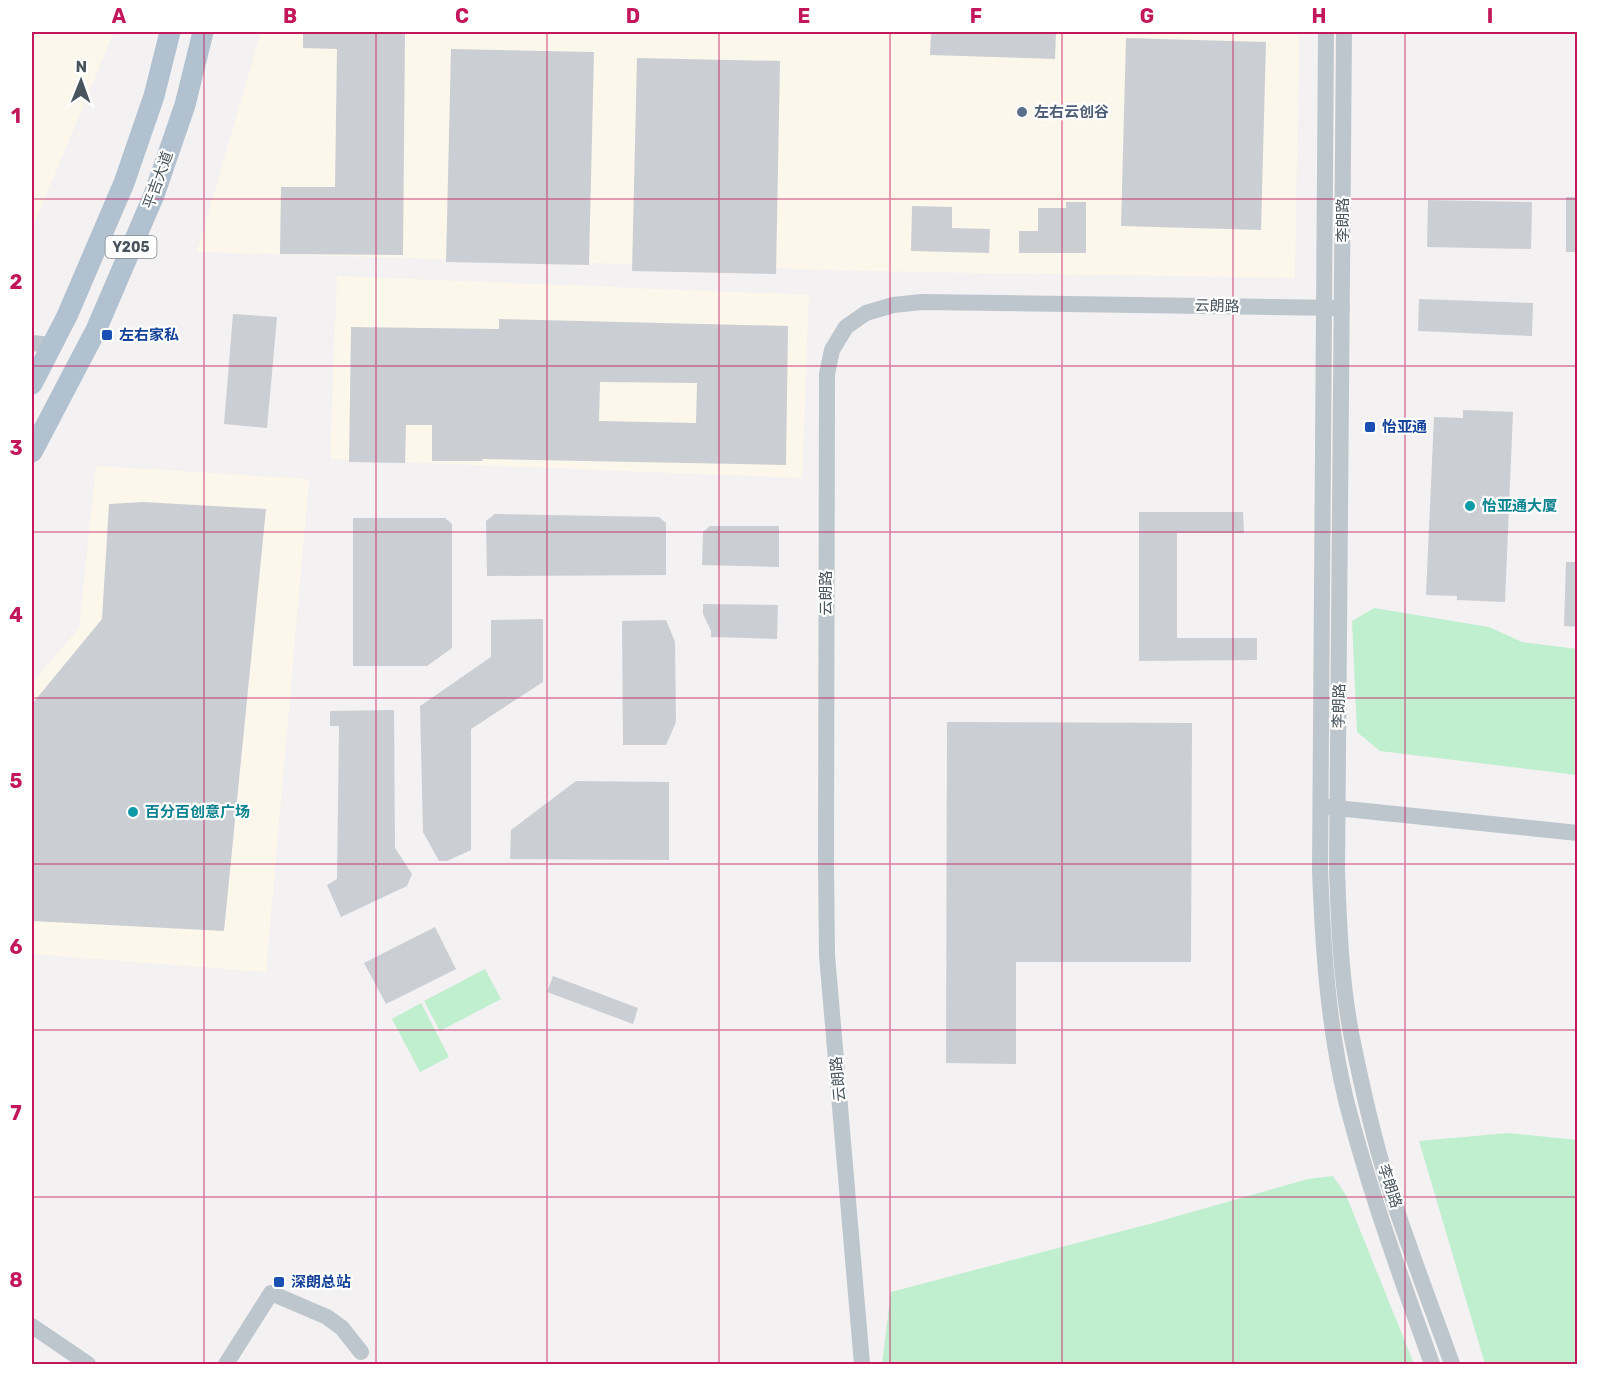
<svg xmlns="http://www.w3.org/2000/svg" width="1609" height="1396" font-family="Rubik,'Noto Sans SC',sans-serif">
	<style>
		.commercial { fill: #fcf7eb }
		.green { fill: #c0efd0 }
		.building { fill: #cbced3; fill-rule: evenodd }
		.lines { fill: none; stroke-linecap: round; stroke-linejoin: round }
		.minor { stroke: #bdc6cd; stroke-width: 16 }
		.major { stroke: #b1c1cf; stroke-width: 21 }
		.grid { fill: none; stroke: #c2185b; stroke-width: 1.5; stroke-opacity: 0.55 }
		.service-dot { fill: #5c6f8a; stroke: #fff; stroke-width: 2 }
		.transit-dot { fill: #1a4fb4; stroke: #fff; stroke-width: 2 }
		.culture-dot { fill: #0f9aa8; stroke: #fff; stroke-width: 2 }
		.labels { text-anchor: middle; stroke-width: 4.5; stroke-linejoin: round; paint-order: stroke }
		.shield { fill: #fff; stroke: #80888e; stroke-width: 1.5 }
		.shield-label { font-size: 14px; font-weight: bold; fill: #49555e }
		.service-label { font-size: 15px; font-weight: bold; fill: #4e5e75; stroke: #fff; text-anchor: start }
		.street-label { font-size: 15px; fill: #49555e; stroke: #fff }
		.transit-label { font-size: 15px; font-weight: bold; fill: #164399; stroke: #fff; text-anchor: start }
		.culture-label { font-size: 15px; font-weight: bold; fill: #0d838f; stroke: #fff; text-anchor: start }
		.neatline { fill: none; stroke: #c2185b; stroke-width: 2 }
		.grid-label { font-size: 20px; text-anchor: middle; font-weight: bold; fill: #c2185b }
	</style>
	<rect width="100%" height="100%" fill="#f3f1f1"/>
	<g class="commercial">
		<path d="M32 32H114L32 229Z"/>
		<path d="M261 32H1299L1295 278 868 271 197 252Z"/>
		<path d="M337 276 809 295 802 478 330 459Z"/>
		<path d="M96 466 309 479 266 972 32 954V683L79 628Z"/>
	</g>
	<g class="green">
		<path d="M1374 608 1489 627 1522 642 1577 649V775L1380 751 1357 732 1352 621Z"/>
		<path d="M485 969 501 999 440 1031 424 1001Z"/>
		<path d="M421 1003 449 1057 420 1072 392 1019Z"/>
		<path d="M1508 1133 1577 1140V1364H1485L1419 1141Z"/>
		<path d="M1333 1176 1346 1195 1414 1364H882L891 1292 1153 1223 1308 1179Z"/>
	</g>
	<g class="building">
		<path d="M303 32H405L403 255 280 254 281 187H335L337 49 303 48Z"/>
		<path d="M931 32H1056L1055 59 930 55Z"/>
		<path d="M1126 38 1266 42 1261 230 1121 226Z"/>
		<path d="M451 49 594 52 589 265 446 262Z"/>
		<path d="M637 58 780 61 776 274 632 271Z"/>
		<rect x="1566" y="197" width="12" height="55"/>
		<path d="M1428 200 1532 202 1531 249 1427 247Z"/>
		<path d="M1066 202H1086V253H1019V231H1038V208H1066Z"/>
		<path d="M912 206 952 207V228L990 229 989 253 911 251Z"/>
		<path d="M1419 299 1533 303 1532 336 1418 331Z"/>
		<path d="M233 314 277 317 267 428 224 424Z"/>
		<path d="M499 319 788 326 786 465 483 459 482 461H432V425H406L405 463 349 462 351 327 499 329ZM600 382 697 383 696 423 599 421Z"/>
		<path d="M1463 410 1513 412 1505 602 1457 600V596L1426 595 1434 417 1463 418Z"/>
		<path d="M143 502 266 509 224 931 32 921V704L102 619 109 504Z"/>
		<path d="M1139 512H1243L1244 533H1177V638H1257V660L1139 661Z"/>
		<path d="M495 514 659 517 666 523V575L487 576 486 521Z"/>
		<path d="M353 518H445L452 524V648L427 666H353Z"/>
		<path d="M710 526H779V567L702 565 703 532Z"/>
		<path d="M1566 562H1578V627L1564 626Z"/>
		<path d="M703 604 778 605 777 639 711 637V631L703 614Z"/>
		<path d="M543 619V682L471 729V850L447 861H439L423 832 420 706 491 657V620Z"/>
		<path d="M666 620 675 642 676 722 666 745H623L622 621Z"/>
		<path d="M394 710 395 848 412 874 407 886 341 917 327 885 337 879 339 726H330V711Z"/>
		<path d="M947 722 1192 723 1191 962H1016V1064L946 1063Z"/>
		<path d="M576 781 669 782V860L510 859 511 830Z"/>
		<path d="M435 927 456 969 386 1004 364 963Z"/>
		<path d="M553 976 638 1008 633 1024 547 992Z"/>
	</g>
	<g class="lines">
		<g class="minor">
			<path d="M1326 32 1320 870C1323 947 1328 1026 1346 1100 1369 1190 1401 1278 1432 1364"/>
			<path d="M1344 32 1337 870C1339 926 1341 983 1352 1038 1361 1082 1371 1128 1384 1171 1404 1236 1429 1300 1452 1364"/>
			<path d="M32 343 52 345"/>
			<path d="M1327 807 1578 833"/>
			<path d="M32 1326 88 1364"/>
			<path d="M226 1364 271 1293 327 1317 342 1328 361 1352"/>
			<path d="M862 1364 827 955 826 865 827 374 832 350 846 327 866 313 893 305 922 302 1342 308"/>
		</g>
		<g class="major">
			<path d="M32 384 67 316 124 183 154 96 170 32"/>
			<path d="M32 452 96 330 154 195 185 105 203 32"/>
		</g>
	</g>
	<path class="grid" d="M204 32V1364M376 32V1364M547 32V1364M719 32V1364M890 32V1364M1062 32V1364M1233 32V1364M1405 32V1364M32 199H1578M32 366H1578M32 532H1578M32 698H1578M32 864H1578M32 1030H1578M32 1197H1578"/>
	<circle class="service-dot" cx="1022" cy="112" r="6"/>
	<g class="transit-dot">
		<rect x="101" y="329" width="12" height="12" rx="3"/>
		<rect x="1364" y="421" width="12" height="12" rx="3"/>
		<rect x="273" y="1276" width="12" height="12" rx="3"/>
	</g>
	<g class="culture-dot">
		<circle cx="1470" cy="506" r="6"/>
		<circle cx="133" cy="812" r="6"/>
	</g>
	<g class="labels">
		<rect class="shield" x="105.5" y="236" width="51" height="22" rx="4.5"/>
		<g class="shield-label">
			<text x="131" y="252">Y205</text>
		</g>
		<g class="service-label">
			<text x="1034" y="117">左右云创谷</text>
		</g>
		<g class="street-label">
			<text transform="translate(158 180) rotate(-70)" y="5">平吉大道</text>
			<text transform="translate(1343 220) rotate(-90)" y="5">李朗路</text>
			<text transform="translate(1217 306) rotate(1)" y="5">云朗路</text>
			<text transform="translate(826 593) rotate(-90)" y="5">云朗路</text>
			<text transform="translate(1339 706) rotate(-89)" y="5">李朗路</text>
			<text transform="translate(838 1079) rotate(-95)" y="5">云朗路</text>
			<text transform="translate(1390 1186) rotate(72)" y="5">李朗路</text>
		</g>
		<g class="transit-label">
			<text x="119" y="340">左右家私</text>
			<text x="1382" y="432">怡亚通</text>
			<text x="291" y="1287">深朗总站</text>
		</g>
		<g class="culture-label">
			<text x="1482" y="511">怡亚通大厦</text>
			<text x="145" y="817">百分百创意广场</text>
		</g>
	</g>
	<rect width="1609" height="1396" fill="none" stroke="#ffffff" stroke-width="66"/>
	<g transform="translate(81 81) rotate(1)" stroke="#ffffff" stroke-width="4.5" paint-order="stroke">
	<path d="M0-4.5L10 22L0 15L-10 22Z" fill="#49555e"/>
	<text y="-9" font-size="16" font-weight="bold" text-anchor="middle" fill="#49555e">N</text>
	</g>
	<rect x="33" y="33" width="1543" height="1330" class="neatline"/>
	<g class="grid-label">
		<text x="119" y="23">A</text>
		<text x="290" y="23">B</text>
		<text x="462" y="23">C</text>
		<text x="633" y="23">D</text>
		<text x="804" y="23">E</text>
		<text x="976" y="23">F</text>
		<text x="1147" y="23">G</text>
		<text x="1319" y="23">H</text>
		<text x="1490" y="23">I</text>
		<text x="16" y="123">1</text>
		<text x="16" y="289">2</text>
		<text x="16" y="455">3</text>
		<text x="16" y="622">4</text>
		<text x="16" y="788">5</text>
		<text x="16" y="954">6</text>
		<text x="16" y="1120">7</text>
		<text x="16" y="1287">8</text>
	</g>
</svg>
